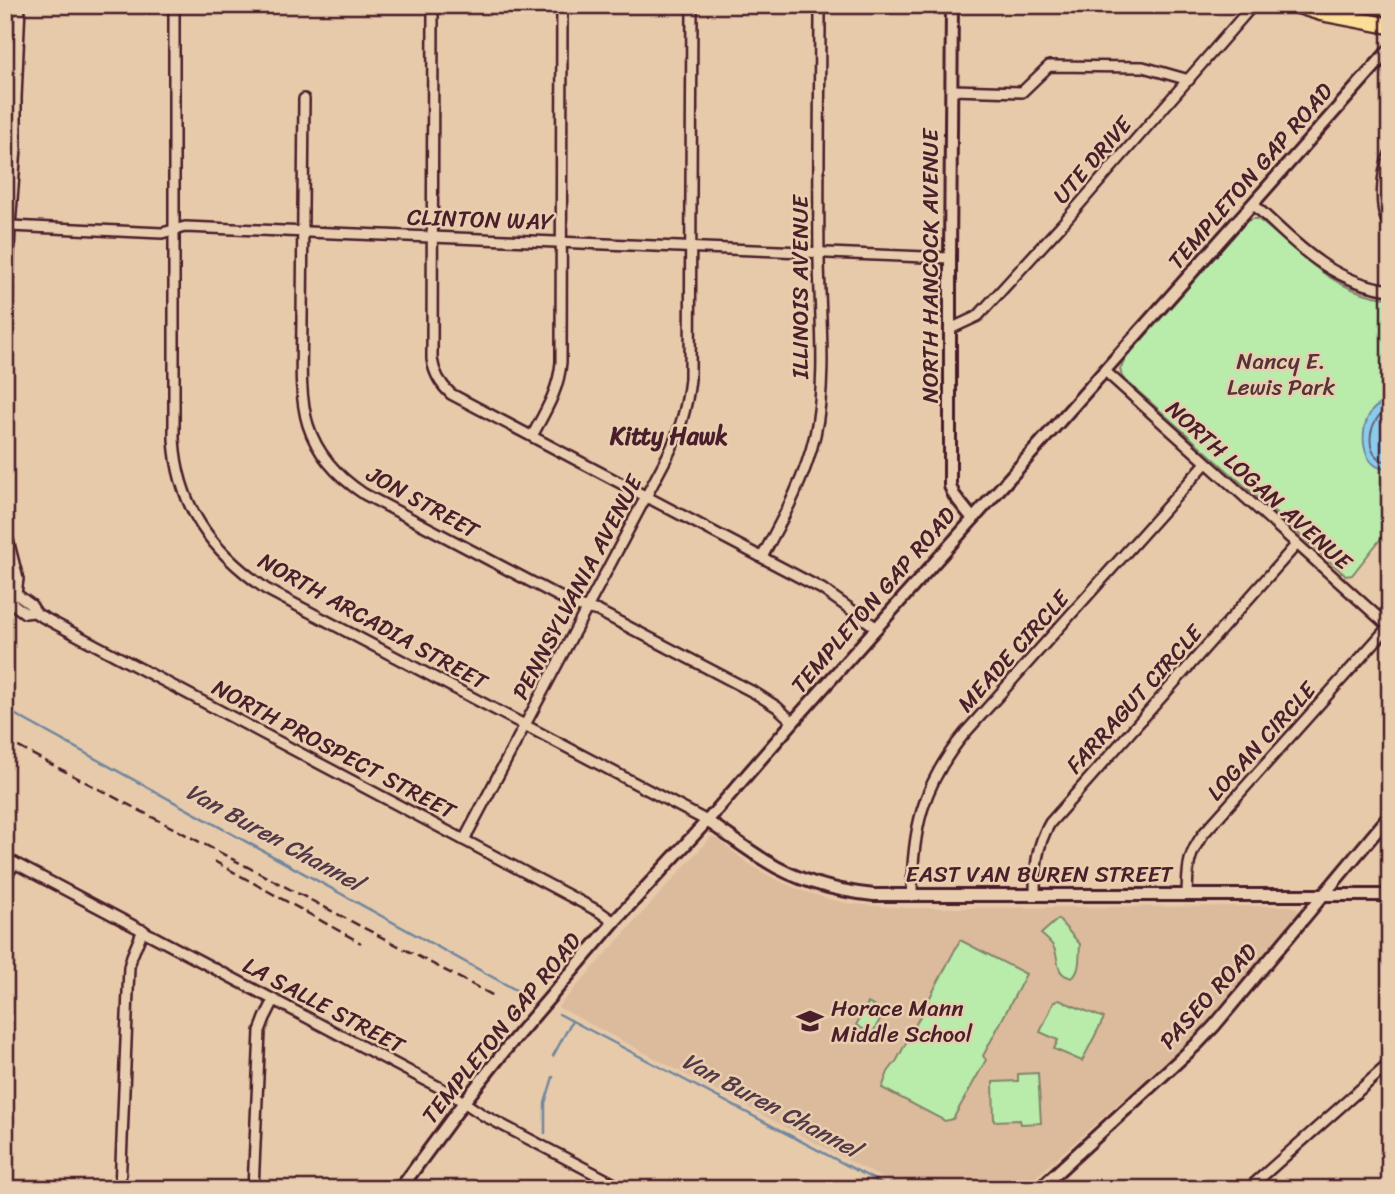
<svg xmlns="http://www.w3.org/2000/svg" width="1395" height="1194" font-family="Sriracha,sans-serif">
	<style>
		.built { fill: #dcbb9c }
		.green { fill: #b9ebab; stroke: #82856b; stroke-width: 2 }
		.water { fill: #8bccec; stroke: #71879f; stroke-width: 2 }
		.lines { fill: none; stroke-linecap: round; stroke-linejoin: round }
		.shore { stroke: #646478; stroke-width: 2 }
		.stream { stroke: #71879f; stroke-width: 2.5 }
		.minor-casing { stroke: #4a1f2b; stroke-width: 14 }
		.tertiary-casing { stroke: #4a1f2b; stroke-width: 16 }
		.primary-casing { stroke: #4a1f2b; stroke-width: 19 }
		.minor { stroke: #e8ceaf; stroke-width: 9 }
		.tertiary { stroke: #e8ceaf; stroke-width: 10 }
		.primary { stroke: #fcde96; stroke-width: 14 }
		.rail { stroke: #4a1f2b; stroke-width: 2.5; stroke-dasharray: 10 5; stroke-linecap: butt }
		.labels { text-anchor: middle; stroke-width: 5; stroke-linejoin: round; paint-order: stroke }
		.street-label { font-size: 23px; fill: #4a1f2b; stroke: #e8ceaf }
		.park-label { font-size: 23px; fill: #553338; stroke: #e8ceaf }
		.poi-label { font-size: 23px; fill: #4a1f2b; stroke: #e8ceaf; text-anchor: start }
		.neighbourhood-label { font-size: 24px; font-weight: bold; fill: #4a1f2b; stroke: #e8ceaf }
		.water-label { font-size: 24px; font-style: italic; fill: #543948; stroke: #e8ceaf }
	</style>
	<rect width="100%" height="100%" fill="#e7caaa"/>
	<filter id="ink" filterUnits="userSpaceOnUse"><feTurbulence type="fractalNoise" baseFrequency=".0143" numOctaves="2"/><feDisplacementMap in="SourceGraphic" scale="14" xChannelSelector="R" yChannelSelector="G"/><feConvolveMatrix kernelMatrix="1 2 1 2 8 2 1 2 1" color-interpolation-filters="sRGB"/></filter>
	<g filter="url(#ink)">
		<path class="built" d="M711 837 716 838 748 863 773 878 798 889 825 898 852 904 908 908 1291 906 1297 908 1299 912 1199 1032 1022 1189H903L558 1007Z"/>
		<g class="green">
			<path d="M1251 219H1257L1262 222C1300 254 1337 295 1390 298V527L1352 575 1346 576 1122 377 1120 369 1126 358 1246 222Z"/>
			<path d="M1058 919 1080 944C1079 955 1081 971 1072 978 1054 974 1060 961 1054 948 1052 943 1046 938 1041 934Z"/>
			<path d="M960 940 1026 974 983 1056 986 1060 953 1119 945 1121 882 1088 888 1072 897 1060Z"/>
			<path d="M1059 1000 1104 1018 1082 1061 1054 1049 1058 1040 1040 1032 1054 1002Z"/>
			<path d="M868 1003 884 1012 872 1034 856 1025Z"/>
			<path d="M1038 1073 1041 1123 1021 1124 1020 1120 994 1121 993 1082 1018 1081V1074Z"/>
		</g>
		<path class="water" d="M1390 401V469C1361 471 1358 431 1371 412 1375 406 1382 403 1390 401Z"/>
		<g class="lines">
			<path class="shore" d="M1390 409C1366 416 1362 462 1390 462"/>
			<g class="stream">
				<path d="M5 709 525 995"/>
				<path d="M559 1014 892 1189"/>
				<path d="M553 1056 572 1021"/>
				<path d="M545 1133V1103L553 1077"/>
			</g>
			<defs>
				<g id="minor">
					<path d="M174 5V439C178 508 212 551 266 589L707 821"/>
					<path d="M433 5 432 359C434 374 440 384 451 394L822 589 877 628"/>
					<path d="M952 90 1022 92 1049 66 1143 67 1189 80"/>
					<path d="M304 99C303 172 302 245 302 319 302 353 298 392 308 425 318 456 338 477 364 494L577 606 598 611 755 693 777 707 793 722"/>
					<path d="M1390 154C1382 170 1378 211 1390 226"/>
					<path d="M1253 204C1297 244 1328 281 1390 290"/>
					<path d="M10 226 162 233 185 227 950 258"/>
					<path d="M950 329 978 316 1064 222 1253 5"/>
					<path d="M5 364 10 226 16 148V98L20 5"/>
					<path d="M1105 371 1388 626"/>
					<path d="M532 436C545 412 559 390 561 362L562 5"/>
					<path d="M5 528 18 579 16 594 5 605"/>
					<path d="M762 557C783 518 805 479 815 435 827 379 820 318 819 260 818 175 820 90 820 5"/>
					<path d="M16 594 31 605 37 614 600 912 614 922"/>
					<path d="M10 602 25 613 34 612"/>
					<path d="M464 840 667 457C680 432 687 407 690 379L692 5"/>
					<path d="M5 858 450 1093 483 1115 624 1189"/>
					<path d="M5 878 15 863"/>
					<path d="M1187 894C1188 867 1187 856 1204 833L1390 625"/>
					<path d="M1035 895C1035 869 1036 846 1050 823L1297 544"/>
					<path d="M912 896C912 830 922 785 965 733L1206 463"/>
					<path d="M120 1189 129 967 132 956 143 930"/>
					<path d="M253 1189 260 1031 265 1018 274 1000"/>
					<path d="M1248 1189 1390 1063"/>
				</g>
				<g id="tertiary">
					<path d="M952 5 950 258V486L954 495 973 519"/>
					<path d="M707 821C727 834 746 849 766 861 799 882 836 891 874 895H1390"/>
					<path d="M400 1189 464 1102 506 1049 614 922 707 821 793 722 1390 49"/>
					<path d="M1039 1189 1198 1043 1215 1025 1390 815"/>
				</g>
				<g id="primary">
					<path d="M1295 5 1321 13 1390 26"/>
					<path d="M1359 5 1390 8"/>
				</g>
			</defs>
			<use href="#minor" class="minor-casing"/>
			<use href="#tertiary" class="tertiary-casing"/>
			<use href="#primary" class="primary-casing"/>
			<use href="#minor" class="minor"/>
			<use href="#tertiary" class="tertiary"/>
			<use href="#primary" class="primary"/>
			<g class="rail">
				<path d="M5 740 494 996"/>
				<path d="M214 861 361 943"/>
			</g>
		</g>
	</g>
	<defs>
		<symbol id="school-bare" viewBox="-9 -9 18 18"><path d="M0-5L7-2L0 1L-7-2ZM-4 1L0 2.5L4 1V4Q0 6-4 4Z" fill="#4a1f2b" stroke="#e8ceaf" stroke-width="2.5" paint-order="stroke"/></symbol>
	</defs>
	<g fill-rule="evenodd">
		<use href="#school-bare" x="791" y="1002" width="38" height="38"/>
	</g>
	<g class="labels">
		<g class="street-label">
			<text transform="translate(1092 160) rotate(-49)" y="8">UTE DRIVE</text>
			<text transform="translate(1250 176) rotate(-49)" y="8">TEMPLETON GAP ROAD</text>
			<text transform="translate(480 219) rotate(2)" y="8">CLINTON WAY</text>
			<text transform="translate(930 266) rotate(-90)" y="8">NORTH HANCOCK AVENUE</text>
			<text transform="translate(800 287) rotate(-90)" y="8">ILLINOIS AVENUE</text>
			<text transform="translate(1259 485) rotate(42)" y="8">NORTH LOGAN AVENUE</text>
			<text transform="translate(423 502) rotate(29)" y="8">JON STREET</text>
			<text transform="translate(577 587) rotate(-62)" y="8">PENNSYLVANIA AVENUE</text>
			<text transform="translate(873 600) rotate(-49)" y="8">TEMPLETON GAP ROAD</text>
			<text transform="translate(373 621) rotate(29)" y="8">NORTH ARCADIA STREET</text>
			<text transform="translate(1013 651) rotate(-48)" y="8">MEADE CIRCLE</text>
			<text transform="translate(1134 699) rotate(-48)" y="8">FARRAGUT CIRCLE</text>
			<text transform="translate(1261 741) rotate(-48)" y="8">LOGAN CIRCLE</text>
			<text transform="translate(334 749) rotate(28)" y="8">NORTH PROSPECT STREET</text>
			<text x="1039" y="882">EAST VAN BUREN STREET</text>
			<text transform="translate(1208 996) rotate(-48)" y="8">PASEO ROAD</text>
			<text transform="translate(324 1005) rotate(28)" y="8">LA SALLE STREET</text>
			<text transform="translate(501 1028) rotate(-51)" y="8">TEMPLETON GAP ROAD</text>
		</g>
		<g class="park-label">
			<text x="1281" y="369">Nancy E.<tspan x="1281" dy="26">Lewis Park</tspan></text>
		</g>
		<g class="poi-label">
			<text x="831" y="1016">Horace Mann<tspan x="831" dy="26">Middle School</tspan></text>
		</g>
		<g class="neighbourhood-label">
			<text x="669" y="444">Kitty Hawk</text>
		</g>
		<g class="water-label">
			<text transform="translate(274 837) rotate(29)" y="8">Van Buren Channel</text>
			<text transform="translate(771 1105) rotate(28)" y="8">Van Buren Channel</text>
		</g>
	</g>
	<rect width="1395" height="1194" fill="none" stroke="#e8ceaf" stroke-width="28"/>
	<rect x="14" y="14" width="1367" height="1166" fill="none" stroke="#4a1f2b" stroke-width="2.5" filter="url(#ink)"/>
</svg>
